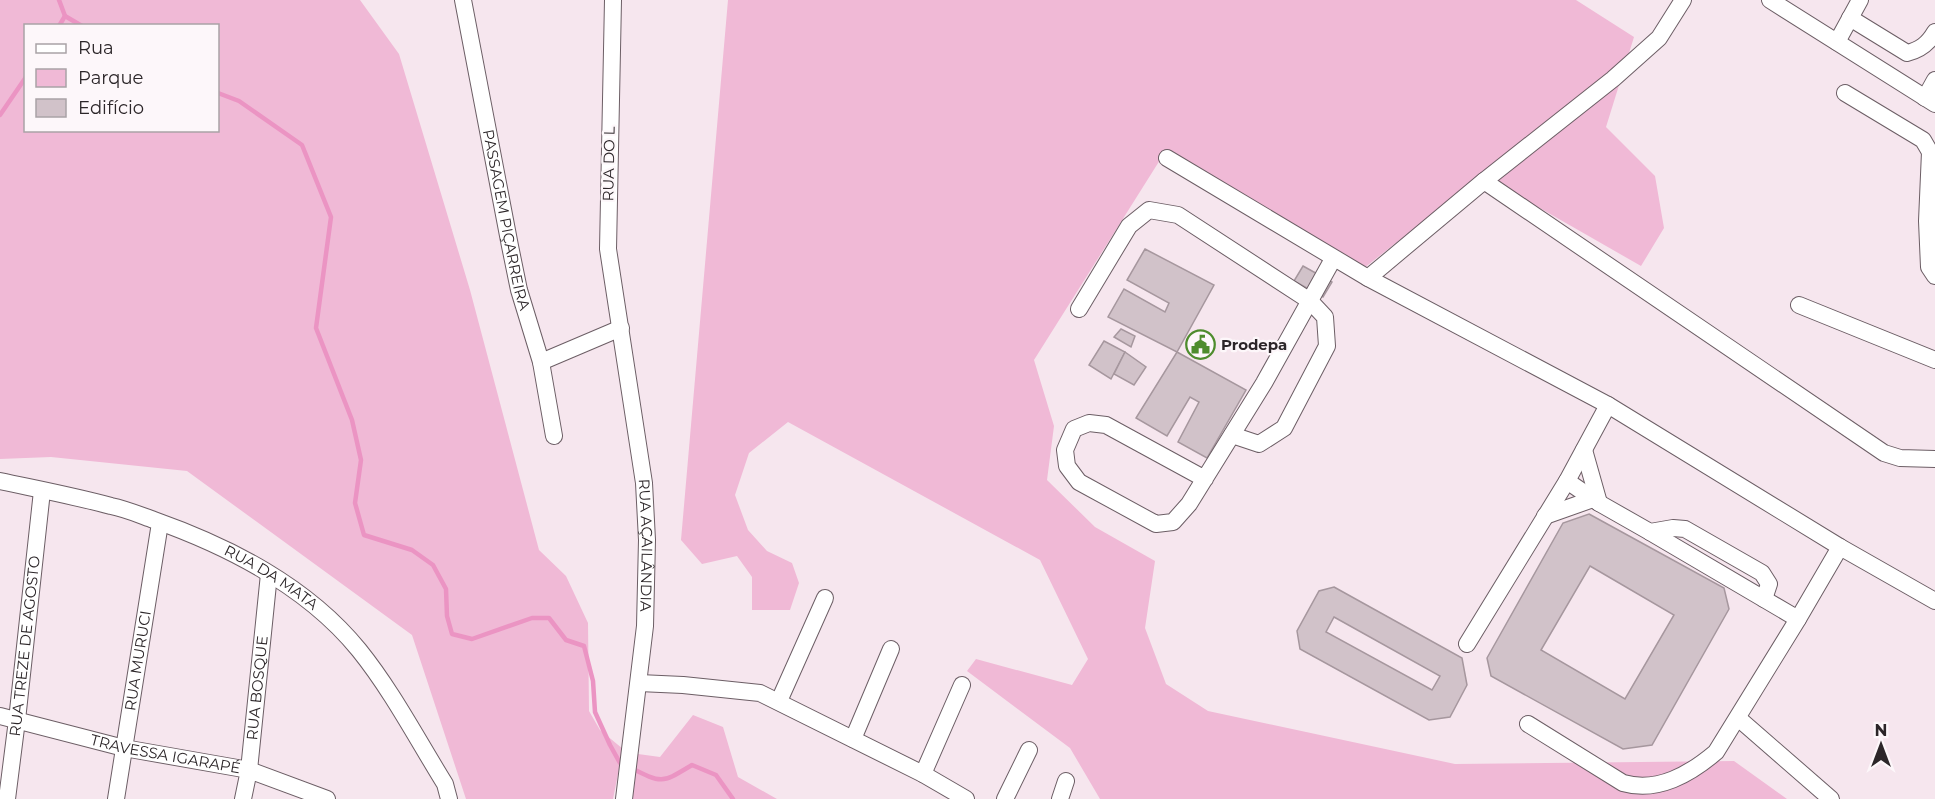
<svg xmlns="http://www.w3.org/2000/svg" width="1935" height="799" font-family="Montserrat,sans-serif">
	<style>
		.green { fill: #f0b9d6; fill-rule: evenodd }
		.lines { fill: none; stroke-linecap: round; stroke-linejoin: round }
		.stream { stroke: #eb94c3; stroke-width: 4.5 }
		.building { fill: #d1c2c9; stroke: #a6979e; stroke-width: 1.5; fill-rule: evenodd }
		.minor-casing { stroke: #6c5e65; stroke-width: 18 }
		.minor { stroke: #fff; stroke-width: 16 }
		.labels { text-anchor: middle; stroke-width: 4.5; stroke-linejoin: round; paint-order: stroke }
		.street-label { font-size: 15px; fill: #2c2629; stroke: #fdf7fa }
		.poi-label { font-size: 15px; font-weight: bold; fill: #2c2629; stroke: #fdf7fa; text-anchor: start }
	</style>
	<rect width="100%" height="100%" fill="#f6e6ee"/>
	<g class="green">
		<path d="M0 0H360L399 54 470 290 539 550 566 576 588 623 589 711 600 730 623 749 613 799H466L412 635 187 471 51 457 0 459ZM26 26H218V130H26Z"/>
		<path d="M728 0H1576L1634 37 1606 127 1655 176 1664 228 1641 266 1482 175 1359 272 1165 152 1034 360 1054 426 1047 480 1095 527 1155 561 1145 628 1166 684 1208 711 1455 764 1734 761 1787 799H1100L1070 748 967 671 976 659 1072 685 1088 659 1040 560 788 422 749 453 735 495 748 530 767 551 792 563 799 583 790 610H752V577L737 556 702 564 681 540Z"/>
		<path d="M693 715 723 727 738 777 777 799H633L634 770 638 754 660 757Z"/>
	</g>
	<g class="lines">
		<g class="stream">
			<path d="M59 0 65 16 82 26"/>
			<path d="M59 26 65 16"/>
			<path d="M218 93 239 101 302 145 331 217 316 328 352 420 361 460 355 503 364 535 412 550 433 565 446 589 447 616 452 634 472 639 532 618H549L566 640 584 646 593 681 595 712 610 745 620 763 624 765"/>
			<path d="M0 115 26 77"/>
			<path d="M631 768C663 784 662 783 692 765L716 775 733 799"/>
		</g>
	</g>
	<g class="building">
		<path d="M1145 249 1214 285 1177 352 1108 317 1124 289 1165 312 1169 303 1127 280Z"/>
		<path d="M1303 266 1332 282 1323 297 1294 281Z"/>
		<path d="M1121 329 1135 336 1131 347 1114 337Z"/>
		<path d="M1104 341 1125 352 1111 379 1089 365Z"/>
		<path d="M1125 352 1146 367 1134 385 1114 374Z"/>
		<path d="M1177 352 1246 390 1207 458 1178 442 1199 402 1190 397 1167 436 1136 418Z"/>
		<path d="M1589 514 1724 588 1729 609 1652 745 1623 749 1491 676 1487 658 1563 523ZM1590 566 1674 615 1625 699 1541 650Z"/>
		<path d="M1334 587 1462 658 1467 685 1450 717 1429 720 1300 649 1297 631 1319 591ZM1334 617 1440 676 1432 690 1326 632Z"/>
	</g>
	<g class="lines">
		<defs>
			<g id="minor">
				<path id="s1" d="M463 0 510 246 519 290 541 362 554 436"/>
				<path id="s2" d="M613 0 608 249 644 483 647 540 645 626 624 799"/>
				<path d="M1770 0 1935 104"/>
				<path d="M1850 18 1907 53C1920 50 1928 44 1935 32"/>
				<path d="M1837 42 1860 0"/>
				<path d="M1845 93 1923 140 1930 152 1927 221 1929 267 1935 276"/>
				<path d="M1925 98 1935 80"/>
				<path d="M1167 158 1368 278 1484 181 1884 453 1900 458 1935 459"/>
				<path d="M1484 181 1613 79 1659 38 1683 0"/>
				<path d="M1368 278 1608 405 1840 547 1935 601"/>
				<path d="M1799 305 1935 360"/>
				<path d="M1079 309 1129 226 1149 210 1178 215 1310 301 1325 317 1327 346 1284 428 1259 444 1232 435"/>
				<path d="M541 362 621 328"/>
				<path d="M1584 450 1599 503"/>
				<path d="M1205 479 1106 425 1089 423 1074 429 1065 450 1067 466 1079 482 1156 524 1173 522 1189 504 1264 383 1333 259"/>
				<path id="s3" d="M0 481C37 489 74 496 111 506 126 509 140 515 154 520 230 547 307 586 359 650 392 691 417 739 445 784L449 799"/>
				<path d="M1567 481 1599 503 1650 532 1673 528 1685 529 1762 573 1769 584 1764 599"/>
				<path d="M1545 516 1593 499"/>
				<path d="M1650 532 1798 619 1840 547"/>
				<path d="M1467 644 1567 481 1608 405"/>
				<path d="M639 683 683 685 760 693 923 774 966 799"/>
				<path d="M779 701 825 598"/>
				<path id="s4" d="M0 716 124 748 249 770 327 799"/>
				<path d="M1738 718 1831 799"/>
				<path d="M1528 724 1623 783C1658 793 1690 774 1716 752L1798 619"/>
				<path d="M853 739 891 649"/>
				<path d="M923 774 962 685"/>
				<path id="s5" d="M7 799 17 720 42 491"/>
				<path id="s6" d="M116 799 160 523"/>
				<path id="s7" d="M243 799 249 770 269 574"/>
				<path d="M1005 799 1029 750"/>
				<path d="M1060 799 1066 781"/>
			</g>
		</defs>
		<use href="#minor" class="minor-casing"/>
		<use href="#minor" class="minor"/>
	</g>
	<defs>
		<symbol id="civic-ring" viewBox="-11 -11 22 22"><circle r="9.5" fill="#fdf7fa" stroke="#4e8c2d" stroke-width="1.5"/><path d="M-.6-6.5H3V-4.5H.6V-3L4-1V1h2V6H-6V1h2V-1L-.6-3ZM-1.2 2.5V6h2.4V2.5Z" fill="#4e8c2d"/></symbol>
	</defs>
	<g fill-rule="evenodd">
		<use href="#civic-ring" x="1184" y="328" width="33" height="33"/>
	</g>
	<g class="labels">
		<g class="street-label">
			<text transform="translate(609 164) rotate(-89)" y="5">RUA DO L</text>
			<text dy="5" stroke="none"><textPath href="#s1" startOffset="224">PASSAGEM PIÇARREIRA</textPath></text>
			<text dy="5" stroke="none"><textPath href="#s2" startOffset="548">RUA AÇAILÂNDIA</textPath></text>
			<text dy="5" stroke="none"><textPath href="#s3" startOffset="290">RUA DA MATA</textPath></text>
			<text dy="5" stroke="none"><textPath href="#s5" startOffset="154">RUA TREZE DE AGOSTO</textPath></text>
			<text dy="5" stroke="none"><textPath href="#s6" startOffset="140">RUA MURUCI</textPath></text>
			<text dy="5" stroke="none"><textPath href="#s7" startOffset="112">RUA BOSQUE</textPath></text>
			<text dy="5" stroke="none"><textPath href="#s4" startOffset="170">TRAVESSA IGARAPÉ</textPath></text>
		</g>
		<g class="poi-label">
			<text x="1221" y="350">Prodepa</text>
		</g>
	</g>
	<rect x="24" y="24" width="195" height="108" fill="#fdf7fa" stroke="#a9a3a6" stroke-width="1.5"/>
	<rect x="36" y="44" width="30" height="9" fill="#ffffff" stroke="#a9a3a6" stroke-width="1.5"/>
	<text x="78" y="54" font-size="18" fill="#2c2629">Rua</text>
	<rect x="36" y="69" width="30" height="18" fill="#f0b9d6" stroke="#a9a3a6" stroke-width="1.5"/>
	<text x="78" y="84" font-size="18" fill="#2c2629">Parque</text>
	<rect x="36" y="99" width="30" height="18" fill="#d1c2c9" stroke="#a9a3a6" stroke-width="1.5"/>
	<text x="78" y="114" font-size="18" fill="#2c2629">Edifício</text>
	<g transform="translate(1881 745)" stroke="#fdf7fa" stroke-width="4.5" paint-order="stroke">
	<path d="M0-4.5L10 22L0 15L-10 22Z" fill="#2c2629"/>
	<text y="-9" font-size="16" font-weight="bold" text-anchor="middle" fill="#2c2629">N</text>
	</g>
</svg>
